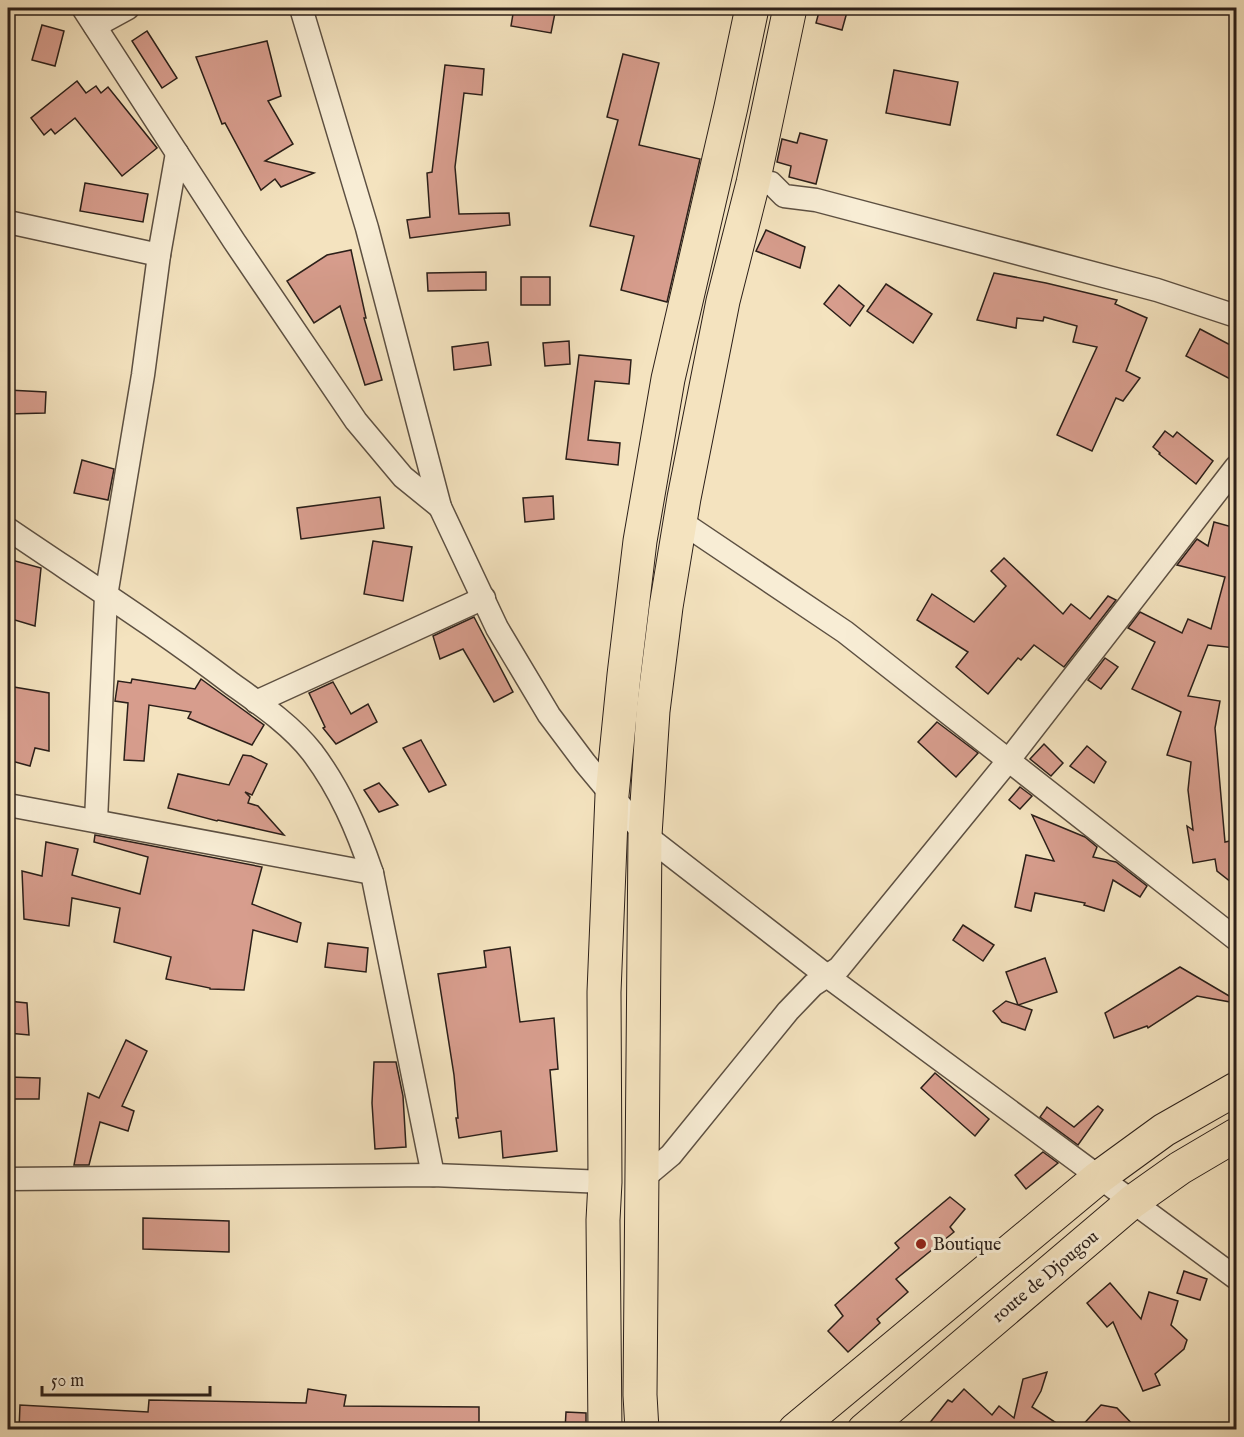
<svg xmlns="http://www.w3.org/2000/svg" width="1244" height="1437" font-family="'IM FELL English',serif">
	<style>
		.building { fill: #d79d8d; stroke: #2b1f19; stroke-width: 1.5 }
		.lines { fill: none; stroke-linecap: round; stroke-linejoin: round }
		.minor-casing { stroke: #5d5042; stroke-width: 25 }
		.primary-casing { stroke: #2b1f19; stroke-width: 35 }
		.trunk-casing { stroke: #2b1f19; stroke-width: 35 }
		.minor { stroke: #f8edd5; stroke-width: 22 }
		.primary { stroke: #f4e3bf; stroke-width: 33 }
		.trunk { stroke: #f4e3bf; stroke-width: 33 }
		.poi-dot { fill: #8f2418; stroke: #f8edd5; stroke-width: 2 }
		.labels { text-anchor: middle; stroke-width: 6; stroke-linejoin: round; paint-order: stroke }
		.poi-label { font-size: 18px; fill: #2b1f19; stroke: #f8edd5; text-anchor: start }
		.street-label { font-size: 18px; fill: #2b1f19; stroke: #f8edd5 }
	</style>
	<rect width="100%" height="100%" fill="#f4e3bf"/>
	<filter id="stains"><feTurbulence type="fractalNoise" baseFrequency=".00333" numOctaves="4"/><feColorMatrix values="0 0 0 0 .2 0 0 0 0 .09 0 0 0 0 .02 0 0 0 .5 -.17"/></filter>
	<radialGradient id="worn" r=".72"><stop offset=".6" stop-color="#630" stop-opacity="0"/><stop offset="1" stop-color="#630" stop-opacity=".3"/></radialGradient>
	<g class="building">
		<path d="M514 8H556L551 33 511 26Z"/>
		<path d="M820 8H831L847 12 842 30 816 23Z"/>
		<path d="M42 25 64 31 55 66 32 60Z"/>
		<path d="M147 31 177 78 162 88 132 41Z"/>
		<path d="M267 41 281 96 268 101 293 144 265 161 314 173 281 187 275 179 261 190 225 123 222 124 196 57Z"/>
		<path d="M623 54 659 63 639 145 700 159 667 302 621 290 634 236 590 226 618 120 607 117Z"/>
		<path d="M445 65 484 69 482 95 464 93 455 167 459 214 509 213 510 225 410 238 407 220 430 217 427 173 432 172Z"/>
		<path d="M894 70 958 82 950 125 886 113Z"/>
		<path d="M77 81 86 93 96 86 101 93 108 87 157 148 122 176 75 118 55 134 51 129 44 135 31 118Z"/>
		<path d="M800 133 827 140 816 184 789 177 791 166 777 162 782 139 797 143Z"/>
		<path d="M85 183 148 194 143 222 80 211Z"/>
		<path d="M766 230 805 247 800 268 756 251Z"/>
		<path d="M351 250 366 318H364L382 380 365 385 340 306 314 323 287 281 327 255Z"/>
		<path d="M486 272V290L428 291 427 273Z"/>
		<path d="M994 273 1046 283 1117 300 1115 304 1147 318 1126 371 1140 378 1123 401 1116 398 1092 451 1057 435 1097 347 1073 342 1077 326 1044 317 1043 321 1017 318 1016 328 977 320Z"/>
		<rect x="521" y="277" width="29" height="28"/>
		<path d="M886 284 932 314 913 343 867 311Z"/>
		<path d="M839 285 864 306 850 326 824 304Z"/>
		<path d="M1200 329 1236 348V382L1186 356Z"/>
		<path d="M569 341 570 364 545 366 543 343Z"/>
		<path d="M488 342 491 365 454 370 452 347Z"/>
		<path d="M579 355 631 360 629 384 595 381 588 440 620 443 618 465 566 459Z"/>
		<path d="M8 390 46 392 45 413 8 414Z"/>
		<path d="M1165 431 1173 437 1177 432 1213 461 1196 484 1159 454 1160 453 1153 447Z"/>
		<path d="M82 460 114 469 108 500 74 493Z"/>
		<path d="M553 496 554 519 525 522 523 498Z"/>
		<path d="M380 497 384 528 301 539 297 508Z"/>
		<path d="M1214 522 1236 528V648L1208 645 1188 696 1220 701 1215 728 1225 842 1230 841 1236 886 1217 871 1215 859 1193 863 1187 826 1193 830 1188 790 1191 762 1167 755 1181 712 1132 689 1155 642 1128 628 1140 612 1182 633 1188 619 1211 629 1225 577 1177 565 1197 539 1208 546Z"/>
		<path d="M373 541 412 547 403 601 364 594Z"/>
		<path d="M1004 558 1063 614 1071 604 1090 619 1108 596 1116 600 1064 667 1034 645 1021 660 1018 658 988 694 956 667 968 652 917 620 932 594 974 622 1006 586 991 571Z"/>
		<path d="M8 559 41 568 35 626 8 618Z"/>
		<path d="M474 617 513 692 494 702 463 649 440 659 433 636Z"/>
		<path d="M1105 658 1118 667 1101 689 1088 680Z"/>
		<path d="M132 679 195 689 201 679 264 725 252 745 188 718 191 712 149 705 144 761 124 760 128 703 115 701 118 681 131 683Z"/>
		<path d="M333 682 351 714 368 704 377 722 336 744 323 728 325 727 309 693Z"/>
		<path d="M8 686 49 693V751L35 748 30 766 8 760 14 739 8 737Z"/>
		<path d="M937 722 978 753 956 777 918 742Z"/>
		<path d="M421 740 446 785 429 792 403 748Z"/>
		<path d="M1044 744 1063 763 1051 776 1030 759Z"/>
		<path d="M1087 746 1106 762 1094 783 1070 766Z"/>
		<path d="M243 755 251 756 267 764 252 795 245 792 250 797 248 803 258 806 284 835 218 820 217 821 168 808 178 774 229 785Z"/>
		<path d="M379 783 398 805 379 812 364 790Z"/>
		<path d="M1020 787 1032 796 1020 809 1009 800Z"/>
		<path d="M1032 815 1085 837 1097 847 1093 857 1116 862 1147 886 1140 897 1113 880 1104 911 1084 905 1085 903 1035 893 1031 911 1015 907 1026 855 1054 861Z"/>
		<path d="M95 835 262 867 252 904 301 923 297 942 253 930 244 990 210 989V988L166 979 171 957 114 942 120 908 72 898 69 926 24 919 22 871 42 876 46 842 78 849 72 875 140 894 148 857 94 842Z"/>
		<path d="M963 925 994 945 983 961 953 940Z"/>
		<path d="M328 943 368 948 366 972 325 967Z"/>
		<path d="M510 947 520 1022 554 1018 558 1069 550 1070 557 1151 503 1158 501 1131 459 1138 456 1118H458L454 1075 438 974 486 967 484 951Z"/>
		<path d="M1045 958 1057 992 1018 1005 1032 1010 1025 1030 1002 1022 993 1011 1006 1001 1018 1005 1006 972Z"/>
		<path d="M1180 967 1236 1000V1003L1197 996 1148 1028 1147 1026 1114 1038 1105 1013Z"/>
		<path d="M8 1001 27 1003 29 1035 8 1033Z"/>
		<path d="M126 1040 147 1051 122 1106 134 1111 128 1131 100 1122 89 1165H74L88 1093 99 1098Z"/>
		<path d="M374 1062H396L403 1096 406 1147 375 1149 372 1103Z"/>
		<path d="M935 1073 989 1119 975 1136 921 1088Z"/>
		<path d="M8 1077 40 1078 39 1099H8Z"/>
		<path d="M1098 1106 1103 1110 1078 1145 1040 1117 1047 1107 1074 1127Z"/>
		<path d="M1043 1152 1058 1163 1026 1189 1015 1175Z"/>
		<path d="M950 1197 965 1209 950 1227 954 1232 896 1279 908 1292 877 1319 880 1323 848 1352 828 1331 843 1316 835 1305 899 1248 895 1243Z"/>
		<path d="M143 1218 229 1221V1252L143 1249Z"/>
		<path d="M1184 1271 1207 1279 1200 1300 1177 1293Z"/>
		<path d="M1110 1283 1141 1319 1149 1292 1178 1301 1171 1325 1187 1340 1184 1349 1155 1374 1160 1385 1143 1391 1113 1322 1107 1327 1087 1303Z"/>
		<path d="M1047 1372 1041 1391 1032 1407 1067 1430H924L948 1400 952 1402 964 1389 992 1415 999 1406 1014 1418 1023 1379Z"/>
		<path d="M308 1389 346 1395 344 1406 479 1407V1430H305L275 1425V1430H19L20 1405 148 1412 149 1400 306 1403Z"/>
		<path d="M1101 1405 1117 1408 1138 1430H1078Z"/>
		<path d="M566 1412 586 1413V1430H565Z"/>
	</g>
	<g class="lines">
		<defs>
			<g id="minor">
				<path d="M83 8 234 241 356 421 403 477 440 507"/>
				<path d="M301 8 367 228 440 507 497 628 549 715 585 763 645 835 827 976 1236 1278"/>
				<path d="M95 26 128 8"/>
				<path d="M753 183H771L784 196 816 200 1157 290 1236 316"/>
				<path d="M8 222 159 255"/>
				<path d="M680 521 845 632 1236 939"/>
				<path d="M8 529C83 580 160 629 232 684 260 704 291 725 312 752 340 789 357 829 372 873L433 1175"/>
				<path d="M256 702 484 598"/>
				<path d="M8 805 372 873"/>
				<path d="M96 821 106 596 143 375 159 255 177 153"/>
				<path d="M8 1179 433 1175 605 1182"/>
				<path d="M640 1181 671 1155 788 1011 813 985 839 968 1008 761 1236 467"/>
			</g>
			<g id="primary">
				<path d="M605 1430 603 1220 605 1182 604 992 612 795 624 675 640 541 668 379 731 107 752 8"/>
				<path d="M642 1430 640 1395 645 835 653 711 666 607 684 498 723 301 753 183 790 8"/>
			</g>
			<g id="trunk">
				<path d="M795 1430 1098 1178 1164 1130 1236 1089"/>
				<path d="M864 1430 1132 1202 1180 1168 1236 1135"/>
			</g>
		</defs>
		<use href="#minor" class="minor-casing"/>
		<use href="#primary" class="primary-casing"/>
		<use href="#trunk" class="trunk-casing"/>
		<use href="#minor" class="minor"/>
		<use href="#primary" class="primary"/>
		<use href="#trunk" class="trunk"/>
	</g>
	<circle class="poi-dot" cx="921" cy="1244" r="6"/>
	<g class="labels">
		<g class="poi-label">
			<text x="933" y="1250">Boutique</text>
		</g>
		<g class="street-label">
			<text transform="translate(1045 1276) rotate(-40)" y="6">route de Djougou</text>
		</g>
	</g>
	<rect width="1244" height="1437" fill="none" stroke="#f4e3bf" stroke-width="30"/>
	<rect x="9" y="9" width="1226" height="1419" fill="none" stroke="#2b1f19" stroke-width="3"/>
	<rect x="15" y="15" width="1214" height="1407" fill="none" stroke="#2b1f19" stroke-width="1.5"/>
	<path d="M42 1386v9h168v-9" fill="none" stroke="#2b1f19" stroke-width="3"/>
	<text x="51" y="1386" font-size="18" fill="#2b1f19" stroke="#f8edd5" stroke-width="4.5" paint-order="stroke">50 m</text>
	<rect width="100%" height="100%" filter="url(#stains)"/>
	<rect width="100%" height="100%" fill="url(#worn)"/>
</svg>
